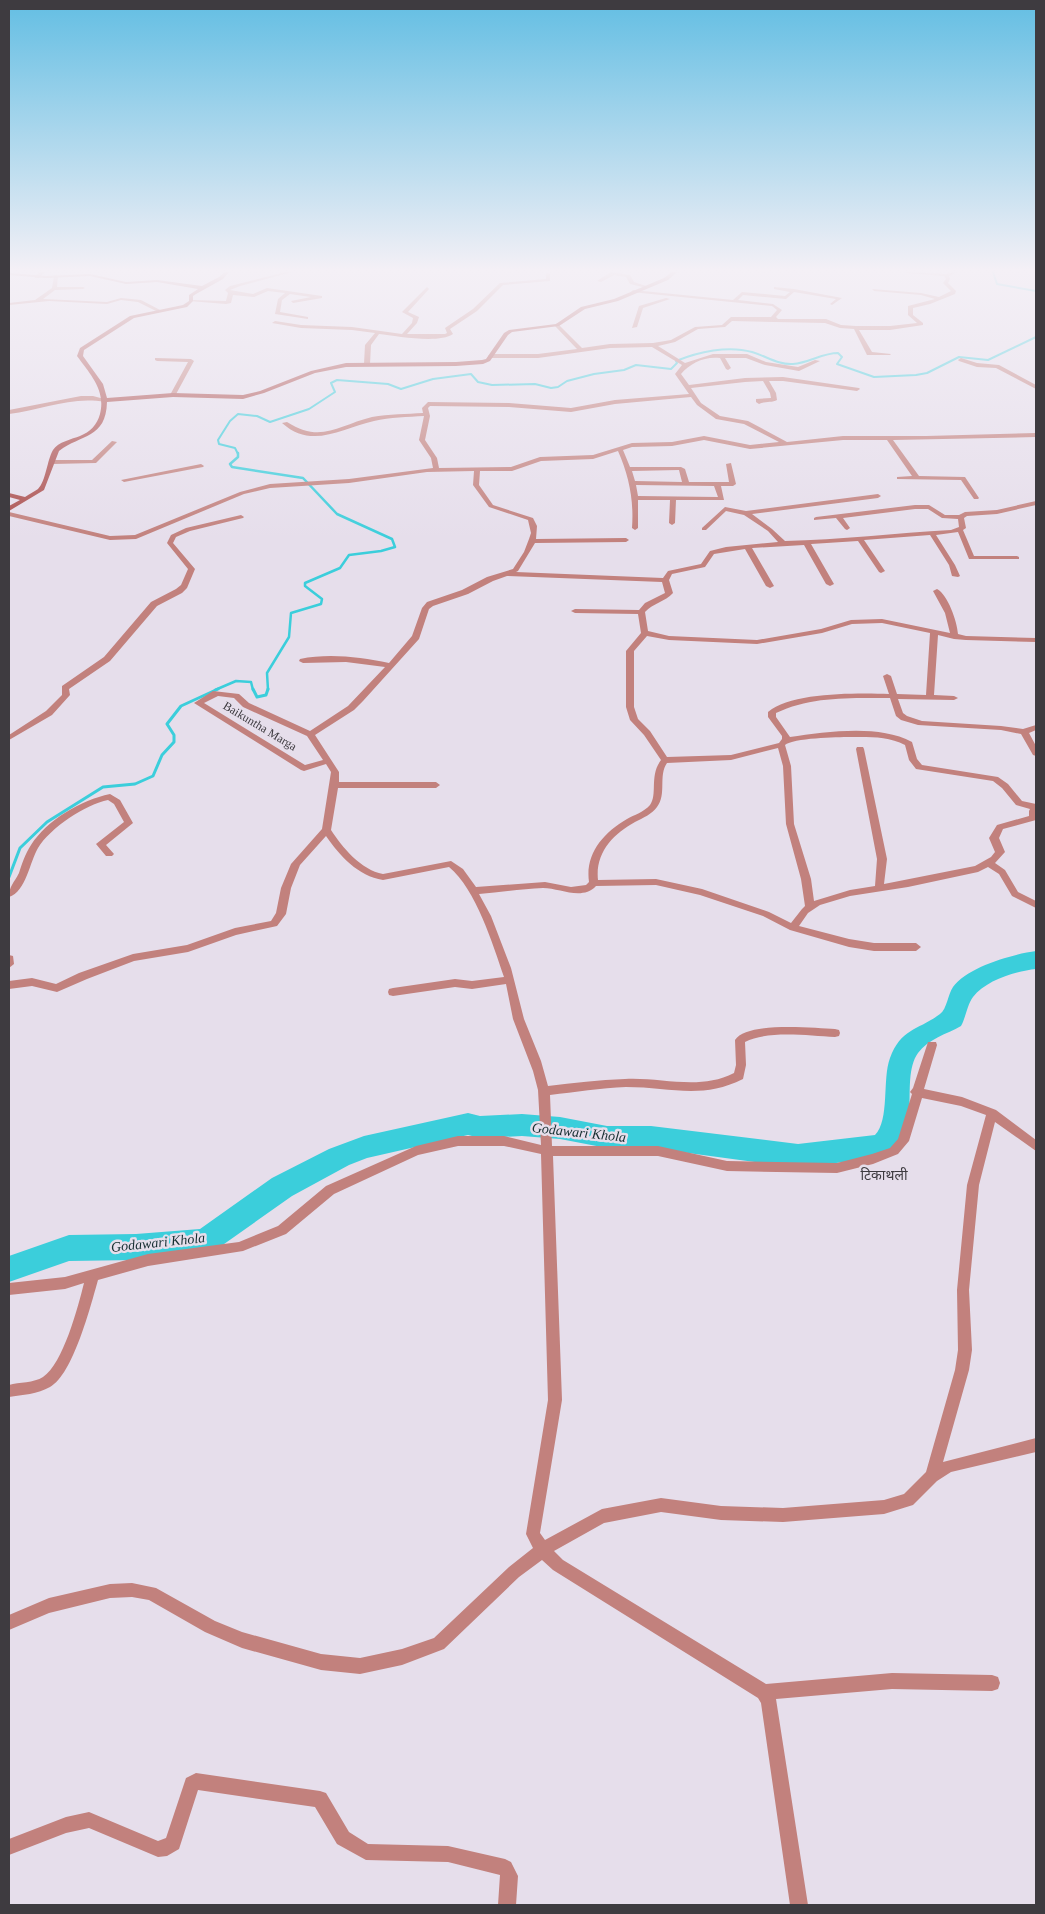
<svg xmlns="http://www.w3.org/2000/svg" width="1045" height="1914" font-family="'Times New Roman','Noto Sans Devanagari',serif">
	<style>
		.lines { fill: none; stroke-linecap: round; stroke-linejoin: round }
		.stream-far2 { stroke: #3bcedb; stroke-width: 2 }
		.stream-far1 { stroke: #3bcedb; stroke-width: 2.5 }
		.stream { stroke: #3bcedb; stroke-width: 3 }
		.river { fill: #3bcedb; fill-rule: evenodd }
		.street { fill: #c2817d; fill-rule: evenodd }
		.secondary { fill: #ab4f4e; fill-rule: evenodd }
		.labels { text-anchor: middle; stroke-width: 5; stroke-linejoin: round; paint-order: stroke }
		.street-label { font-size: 12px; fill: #3e3b40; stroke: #e6deeb }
		.water-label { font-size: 14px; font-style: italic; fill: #162e31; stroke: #e6deeb }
		.neighbourhood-label { font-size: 14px; fill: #3e3b40; stroke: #e6deeb }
	</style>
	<rect width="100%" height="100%" fill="#e6deeb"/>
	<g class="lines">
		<g class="stream-far2">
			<path d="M993 272 997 284 1036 291"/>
			<path d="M238 454 235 448 219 444 218 440 230 421 238 414 257 416 270 422 309 409 335 392 331 383 337 380 388 384 401 389 433 379 471 374 478 382 492 385 535 384 551 388 558 387 567 381 594 374 624 370 636 365 671 369 677 363 676 361C698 352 728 345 752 352 766 356 778 365 793 364 809 363 822 353 838 353L842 357 837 364 874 377 916 375 927 373 959 357 988 360 1036 337"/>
		</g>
		<g class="stream-far1">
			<path d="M238 453V457L230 464 232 467 303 478 337 514 392 539 395 547 381 551 349 555 340 568 305 583V586L322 599 321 604 291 613 289 637 267 673 268 690"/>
			<path d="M215 690 236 681 251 682 253 690"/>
		</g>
		<g class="stream">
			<path d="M253 689 257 697 266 695 268 689"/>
			<path d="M9 877 20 848 47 822 103 787 135 784 153 776 162 755 174 742V735L167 724 181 706 218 689"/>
		</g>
		<path class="river" d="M1036 951V969C1016 971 986 980 973 997 967 1005 966 1017 961 1026 947 1034 928 1039 918 1053 898 1081 927 1142 882 1157L798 1168 651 1148H607L560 1139 522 1136 480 1138 468 1135 367 1158 349 1165 292 1196 217 1249 207 1253 136 1260 69 1261 9 1282V1256L69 1235 136 1234 200 1229 272 1178 329 1149 364 1136 468 1113 480 1116 522 1114 560 1117 607 1126H651L798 1144 875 1135C890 1120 882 1079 890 1058 901 1028 919 1030 940 1014 947 1009 948 994 953 987 967 967 1013 954 1036 951Z"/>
		<g class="street">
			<path d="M40 272H45L39 278H35V276Z"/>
			<path d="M286 272H292L240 286 230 290 253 294 267 288 322 296V298L293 303 291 301 311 297 290 294 282 300 280 312 308 317V319L275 314 278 299 285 293 268 291 254 297 233 295 231 303 226 304 189 301 191 300 226 301 228 293 225 290 230 286Z"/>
			<path d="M611 272 630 275 634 282 649 287 647 288 630 284 626 277 614 275 601 282 597 281Z"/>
			<path d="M905 272 946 274 956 272 949 276 950 279 948 283 956 291 955 294 930 304 913 308V315L923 323V325L890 330H859L872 352 891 354 890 355H867L854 329 840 328 825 323 732 321 725 327 698 329 675 342 658 346 685 363 713 354H747L766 362 798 367 815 360 820 361 799 371 765 365 746 358H725L731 368 728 370 726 369 720 358C705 356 690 363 681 374L689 385 745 378 783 377 859 388 860 389 857 391 783 381H769L776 393 777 400C772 403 764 401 759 404L756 402V399L771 398 770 393 763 381 745 382 691 388 701 403 720 416 748 421 787 442 843 436H926L1036 433V437L893 440 919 476 965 477 979 498 978 499H974L961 480 897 479V477L912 476 887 440H843L750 449 704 440 672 446 632 447 623 450 630 467H681L685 469 689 482H729L726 464 731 463 736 484 733 486H721L724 500H676L675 523 672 525 669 523 670 500H638V528L635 530 632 528C634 500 629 476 618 451L593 459 541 461 512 471H480L479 485 493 505 533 518 537 526 536 539 626 538 629 540 626 542 535 543 518 571 516 572 663 578 668 571 701 564 710 551 726 547 778 542 768 531 744 515 726 511 706 530H702V528L725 507 746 511 878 494 881 496 878 498 752 514 772 529 785 541C840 540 896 533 951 530L959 527 958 519 942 518 928 509H915L843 518 850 528 847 530 845 529 836 518 814 520V518L816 517 915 505H929L945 515H959L965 512 997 510 1036 501V505L997 514 967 516 964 518 966 528 963 530 974 556H1017L1019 557V559H969L958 532 936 535 955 565 960 576 958 577 952 576 949 565 930 535 864 540 885 571 881 573 879 572 858 541 811 544 834 584 830 586 826 584 804 545 752 548 774 586 770 588 766 586 745 549 714 554 705 567 672 574 669 580 673 593C665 602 653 603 645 612L648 631 669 636 757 640 821 629 851 620 882 619 950 633 945 613 933 591 937 589C948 595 957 621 958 634L966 636 1036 638V642L966 640 954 639 938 635 934 695 954 696 958 698 954 700 898 699 903 713 907 716 922 721 1001 726 1023 729 1036 725V730L1029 733 1036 746V756L1033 755 1021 734 1001 730 918 725 901 720 896 716 890 698C852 698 811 696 776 713V717L790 737C827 732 878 724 912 742L917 759 922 765 998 777 1008 784 1022 801 1036 804V820L1003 829 999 838 1005 852 995 863 1005 870 1018 892 1036 901V908L1012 896 999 874 988 867 978 872 908 887 850 896 820 905 808 913 799 926 849 939 874 943H916L921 947 916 951H874L849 947 790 930 763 916 700 895 656 885 596 886C582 901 560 888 543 888 522 889 500 892 479 894L491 916 511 968 524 1019 541 1061 548 1086C573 1083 599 1080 625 1079 662 1077 699 1091 734 1073L736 1065 735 1040C747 1021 814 1028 835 1029L839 1030 840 1033 839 1036 835 1037C808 1036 769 1030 745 1042L746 1065 743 1079C701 1100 670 1087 626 1087 601 1088 575 1092 550 1095L552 1146H658L727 1161 837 1163 872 1154 890 1148 898 1139 912 1094 910 1092 913 1088 927 1045 928 1042H936L937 1045 924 1089 962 1097 996 1110 1036 1140V1151L995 1122 979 1185 969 1290 972 1350 969 1370 943 1462 1036 1438V1452L951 1472 937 1481 913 1505 884 1514 783 1522 721 1520 661 1512 604 1523 554 1551 563 1560 766 1684 892 1673 992 1675 998 1677 1000 1683 998 1689 992 1691 892 1689 776 1699 808 1905H790L761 1703 758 1698 553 1570 542 1560 519 1577 444 1649 402 1665 360 1674 321 1670 242 1648 205 1632 149 1600 132 1597 110 1598 49 1613 9 1630V1615L49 1598 110 1584 132 1583 156 1588 215 1621 242 1632 321 1654 360 1658 402 1649 434 1638 509 1567 533 1548 526 1534 548 1400 541 1154 504 1146H458L418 1155 334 1194 286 1234 243 1251 148 1266 98 1280C91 1305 73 1375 50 1387 38 1394 22 1395 9 1397V1385C19 1382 34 1383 43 1377 63 1364 78 1307 84 1283L65 1289 9 1295V1283L65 1277 148 1254 239 1242 278 1226 326 1186 416 1146 458 1136H504L541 1145 538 1090 533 1071 513 1019 506 984 472 989 455 987 393 996 389 995 388 992 389 989 393 988 455 979 472 981 504 977C493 945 476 889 449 867L383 880C358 876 340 856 326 836L300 865 291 888 286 914 277 926 236 935 188 952 134 961 87 979 57 992 32 986 9 989V981L32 978 56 984 79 973 133 954 187 945 235 928 271 921 276 913 281 888 291 864 322 829 331 772 326 764 304 771 301 770 194 703 213 691 239 694 249 703 310 731 348 706 385 667 346 662 303 663 299 661 300 659C329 653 360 657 389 663L412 636 422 608 427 602 462 590 487 577 513 569 524 552 529 539 531 533 528 520 489 507 473 485 474 471 427 472 349 483 270 488 244 494 136 539 110 540 9 516V512L110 536 135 535 240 492 270 484 349 479 433 468 431 458 419 440 424 416C408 417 390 417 374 421 342 428 312 450 282 423L287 422C321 444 339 425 372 417 389 414 407 414 423 413L422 408 428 402 509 403 571 408 615 400 689 394 675 374 682 365 652 347 610 348 538 358H491L488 356 491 354H538L577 349 555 326 557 323 582 348 610 344 653 343 671 340 695 327 722 325 731 317H771L777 310 772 306 631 292 633 290 733 300 742 292 785 296 790 292 774 289V287L794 289 842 298 832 305 830 304 836 299 794 292 786 299 743 295 738 300 773 304 782 310 776 317 778 319H826L841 325 856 326H890L917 323 908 315V306L935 299 921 295 874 291 872 289 921 293 939 297 951 291 943 283 946 279 944 276 907 273ZM691 397 697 405 716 419 744 424 779 442 750 445 704 436 672 442 632 443 593 455 540 457 511 467 439 468 437 458 425 440 430 416 428 408 430 406 509 407 571 412 615 404ZM679 470 682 482 635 481 632 471ZM636 485 714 486 718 497 638 496ZM507 576 662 582 665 593 645 603 639 610 575 609 571 611 575 613 638 614 641 633 626 651V707L630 720 644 735 661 760C649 776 658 794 650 805 644 812 634 815 627 819 603 833 585 854 589 882L586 885 571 887 545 882 476 887 463 869 451 861 383 874C361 870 342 847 331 830L338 788H436L440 785 436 782H339V772L315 735 354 710 363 701 419 639 429 609 433 606 468 594 493 581ZM882 623 930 633 926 695 897 694 891 676 887 674 883 676 889 694C858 693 791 692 768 712V717L782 736V739L779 743 731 755 667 757 650 731 638 719 634 707V651L647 636 669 640 757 644 822 633 852 624ZM218 696 234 698 243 707 307 736 323 760 305 765 204 703ZM850 737C869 737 888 736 905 745L909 760 916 769 993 781 1002 788 1016 805 1030 809 1029 811V816L997 825 989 838 995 852 991 857 975 866 884 884 887 859 864 749 863 747H857L856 749 877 859 875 886 850 890 814 901 811 879 794 824 791 766 785 745C793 738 837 737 850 737ZM778 748 783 766 786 824 801 879 805 906 802 909 791 923 769 912 702 889 656 879 598 880C595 853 613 834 635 822 643 818 652 814 657 807 667 794 658 776 667 763L731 760ZM922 1098 961 1106 986 1115 967 1185 957 1290 958 1350 955 1370 926 1472 904 1494 884 1500 783 1508 721 1506 661 1498 602 1509 545 1540 540 1533 562 1400 553 1156H658L727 1171 837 1173 873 1164 898 1154 909 1141Z"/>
			<path d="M546 273 550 274V281L503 285 477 311 450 329 453 334C439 344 396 336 379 334L371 345 370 364 367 366 364 364 365 345 375 333 352 330 301 328 272 323 275 321 301 325 352 327 402 334 412 323 413 318 402 312 427 287 429 289 408 312 419 317 417 323 407 334H445L447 333 445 328 473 309 500 283 546 279Z"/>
			<path d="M56 275 58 276 57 287H83L85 288 83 289 55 290 43 299 107 302 121 298 141 300 162 311 158 312 138 302 121 300 107 304 49 301 9 305V303L35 300 52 288 54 276Z"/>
			<path d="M666 298 670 299 643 308 637 327 632 328 639 306Z"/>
			<path d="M155 358 191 359 194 361 175 396 170 395 188 362 157 361 155 360Z"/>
			<path d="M961 358 977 363 999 365 1036 385V389L996 368 977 367 959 361 958 360Z"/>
			<path d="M81 396H93L108 400 105 402C71 396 42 410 9 414V410Z"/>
			<path d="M112 441 117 442 96 463 53 464 50 462 53 460H92Z"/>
			<path d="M201 464 204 466 203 467 124 482 121 480Z"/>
			<path d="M241 515 244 517 243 518 190 531 176 537 173 543 195 569 187 588 182 593 157 606 110 661 69 689 70 695 52 715 9 740V735L46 711 62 695V686L104 657 151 602 176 589 181 585 188 569 167 543 171 535 186 528Z"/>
			<path d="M110 794 120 800 133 823 106 845 114 854 112 856H106L96 844 124 822 114 804 108 800C86 804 50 828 38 848 30 861 26 892 9 897 9 886 14 883 19 873 22 864 25 854 31 845 47 820 81 800 110 794Z"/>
			<path d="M9 955 13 956 14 964 9 968Z"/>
			<path d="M196 1773 320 1791 326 1793 349 1832 368 1844 448 1846 505 1859 511 1862 518 1876 516 1905H498L500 1875 448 1862 366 1860 337 1844 315 1807 198 1790 179 1849 167 1856 158 1857 89 1828 66 1833 9 1855V1839L66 1817 89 1812 158 1841 166 1838 186 1778Z"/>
		</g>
		<path class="secondary" d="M225 272H229L223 279 196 294 193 296V301L187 307 134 318 84 350 83 356 103 384 107 398 173 393 243 395 260 391 311 371 346 363 456 362 482 360 486 359 504 333 509 330 556 324 581 307 614 299 664 278 672 272H677L668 280 618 301 585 309 559 326 512 332 508 335 490 361 483 364 456 366 346 367 315 373 264 393 243 399 173 397 107 402C106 439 81 434 59 451L44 490 9 511V506L20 500 9 497V493L25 497C29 494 34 492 38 489 46 481 47 460 53 450 58 442 72 439 80 436 90 432 97 425 100 414 106 390 90 374 77 356L80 348 130 316 183 305 189 301V295L198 289 157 282 126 284 90 276 46 278 9 275V273L46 276 90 274 126 282 157 280 202 286 219 277Z"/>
	</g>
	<linearGradient id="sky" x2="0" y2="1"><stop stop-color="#63bee3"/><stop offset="0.5" stop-color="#f4f0f6"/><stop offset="1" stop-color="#f4f0f6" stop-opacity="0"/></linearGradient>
	<rect width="1045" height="540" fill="url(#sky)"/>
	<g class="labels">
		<g class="street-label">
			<text transform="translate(260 726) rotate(31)" y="4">Baikuntha Marga</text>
		</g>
		<g class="water-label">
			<text transform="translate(579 1132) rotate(6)" y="5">Godawari Khola</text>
			<text transform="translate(158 1242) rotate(-6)" y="5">Godawari Khola</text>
		</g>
		<g class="neighbourhood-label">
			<text x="884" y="1180">टिकाथली</text>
		</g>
	</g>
	<rect width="1045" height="1914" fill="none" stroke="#3e3b40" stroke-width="20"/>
</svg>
